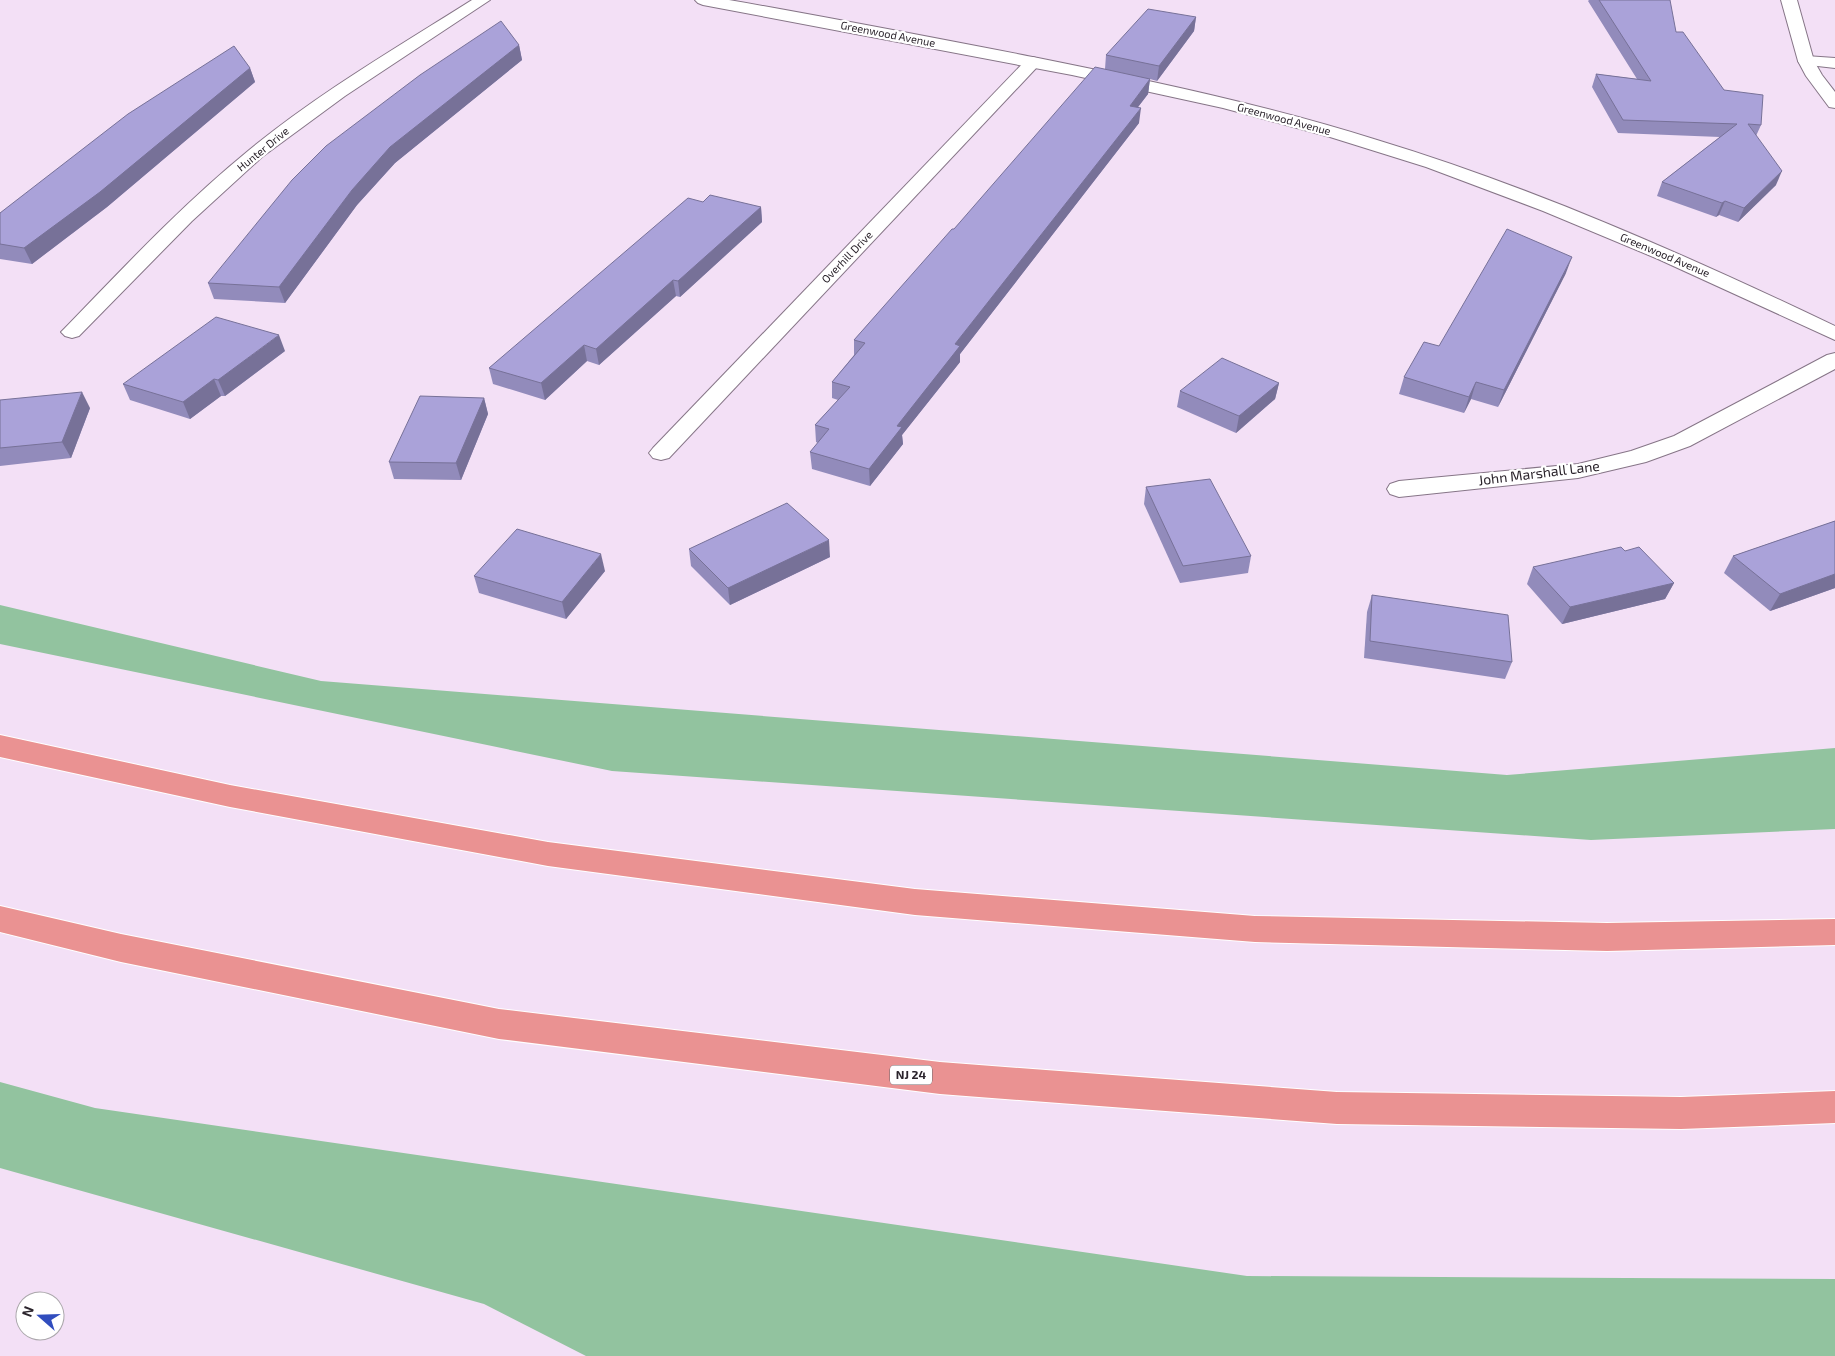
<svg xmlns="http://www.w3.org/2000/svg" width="1835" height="1356" font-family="'Exo 2',sans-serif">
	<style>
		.green { fill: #92c39f }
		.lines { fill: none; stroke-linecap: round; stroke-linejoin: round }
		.street-casing { stroke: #867587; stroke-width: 2 }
		.secondary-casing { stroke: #867587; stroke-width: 2 }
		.highway-casing { stroke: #fff; stroke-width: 2 }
		.street { fill: #fff; fill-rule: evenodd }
		.secondary { fill: #fff; fill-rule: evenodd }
		.highway { fill: #ea9292; fill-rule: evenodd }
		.wall { fill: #928bbb }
		.shaded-wall { fill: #777198 }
		.building { fill: #aaa2d9; stroke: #777198 }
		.labels { text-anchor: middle; stroke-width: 4.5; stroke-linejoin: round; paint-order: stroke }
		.far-street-label { font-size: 11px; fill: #2b242c; stroke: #fff }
		.shield { fill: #fff; stroke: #6b666b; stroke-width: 1 }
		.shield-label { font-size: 12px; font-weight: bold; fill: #2b242c }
		.street-label { font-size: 14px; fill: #2b242c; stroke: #fff }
	</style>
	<rect width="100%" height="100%" fill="#f3e0f6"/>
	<g class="green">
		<path d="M0 605 321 681 1507 775 1835 748V829L1591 840 612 771 0 644Z"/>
		<path d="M0 1082 95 1108 1247 1276 1835 1279V1356H586L484 1304 0 1168Z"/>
	</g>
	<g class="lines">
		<defs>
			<g id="street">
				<path d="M472 0H490L345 96 262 157 192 221 79 336 72 338 65 336 61 332 65 328C124 267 182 205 248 151 317 94 396 48 472 0Z"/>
				<path d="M1806 56 1835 58V68L1800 64 1798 61 1800 58Z"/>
				<path d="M1033 57 1039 59 1041 62 1039 65 669 458 661 460 653 458 649 453 653 448 1027 59Z"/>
				<path d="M1835 353V369L1690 446 1646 462 1578 478 1399 497 1390 494 1387 489 1390 484 1399 481 1578 464 1631 451 1674 436 1827 355Z"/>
			</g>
			<g id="secondary">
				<path d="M695 0H729C833 18 935 38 1038 58 1152 81 1266 105 1377 140 1535 188 1686 255 1835 326V340L1658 259 1543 211 1426 167 1330 137 1223 108 1072 75 703 5 698 3Z"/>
				<path d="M1781 0H1797L1814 61 1822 75 1835 92V108L1829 107 1806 76 1798 61Z"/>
			</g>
			<g id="highway">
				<path d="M0 735 230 785 548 842 915 889 1255 916 1607 923 1835 919V945L1607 951 1255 942 915 915 548 866 230 807 0 757Z"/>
				<path d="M0 906 121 934 499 1009 940 1062 1337 1092 1681 1097 1835 1091V1123L1681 1129 1337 1124 940 1094 499 1039 121 962 0 932Z"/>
			</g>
		</defs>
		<use href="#street" class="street-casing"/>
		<use href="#secondary" class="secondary-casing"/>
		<use href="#highway" class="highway-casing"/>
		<use href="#street" class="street"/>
		<use href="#secondary" class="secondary"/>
		<use href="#highway" class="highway"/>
	</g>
	<g class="wall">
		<path d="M1589 0H1599L1676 32 1724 90 1761 125 1756 136 1776 185 1738 222 1719 215 1716 217 1657 196 1662 182 1720 137 1618 133 1592 87 1596 74 1637 79 1588 1Z"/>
		<path d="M1196 17 1194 31 1157 81 1150 79 1148 94 1138 107 1139 123 960 354V362L902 435 903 444 870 486 812 469 810 452 818 443 816 442 815 425 838 400 832 398V382L854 355V340L954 229 1105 69 1106 55Z"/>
		<path d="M519 45 522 60 395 163 357 205 285 303 214 299 208 283Z"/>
		<path d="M250 68 255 82 107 207 32 264 0 259V213Z"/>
		<path d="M703 202 761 207 762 222 680 297 676 296 599 365 587 361 545 400 493 384 489 368Z"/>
		<path d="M1566 273 1498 407 1471 399 1464 413 1399 394 1404 377 1439 346Z"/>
		<path d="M285 351 225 396H221L190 419 130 400 123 384Z"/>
		<path d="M1279 383 1275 399 1236 433 1177 407 1180 391Z"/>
		<path d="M484 398 488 414 461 480 394 479 389 462Z"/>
		<path d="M0 400 90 408 71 458 0 466Z"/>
		<path d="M1146 487 1251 556 1248 573 1180 583 1144 504Z"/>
		<path d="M1835 521V588L1770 611 1724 573 1733 556Z"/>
		<path d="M689 549 830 557 730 605 691 566Z"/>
		<path d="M1625 551 1674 583 1665 599 1562 624 1527 584 1533 567Z"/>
		<path d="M605 571 566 619 479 593 474 576Z"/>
		<path d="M1372 595 1512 662 1505 679 1364 658 1367 612Z"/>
	</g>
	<g class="shaded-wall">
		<path d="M1196 17 1194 31 1157 81 1159 66Z"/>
		<path d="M519 45 522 60 395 163 357 205 285 303 279 287 352 190 390 147Z"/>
		<path d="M250 68 255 82 107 207 32 264 24 248Z"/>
		<path d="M1150 79 1148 94 1128 120 1130 106Z"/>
		<path d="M1141 108 1139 123 960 354V362L902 435 903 444 870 486 869 469 897 426 955 344Z"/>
		<path d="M1782 171 1776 185 1738 222 1744 208Z"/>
		<path d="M1725 201 1719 215 1716 217 1722 203Z"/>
		<path d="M761 207 762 222 680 297 678 281Z"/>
		<path d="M1572 257 1566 273 1498 407 1504 390Z"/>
		<path d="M673 280 676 296 599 365 596 349Z"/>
		<path d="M279 335 285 351 225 396 218 380Z"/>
		<path d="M584 345 587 361 545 400 541 383Z"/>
		<path d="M214 379 221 396 190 419 183 402Z"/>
		<path d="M1476 382 1471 399 1464 413 1469 397Z"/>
		<path d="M1279 383 1275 399 1236 433 1239 416Z"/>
		<path d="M82 392 90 408 71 458 62 442Z"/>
		<path d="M484 398 488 414 461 480 456 463Z"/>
		<path d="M829 540 830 557 730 605 728 588Z"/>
		<path d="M601 554 605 571 566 619 562 602Z"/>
		<path d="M1835 574V588L1770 611 1780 594Z"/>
		<path d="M1674 583 1665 599 1562 624 1570 607Z"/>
	</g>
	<g class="building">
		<path d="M1599 0H1670L1676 32H1683L1724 90 1763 95 1761 125 1748 124 1782 171 1744 208 1725 201 1722 203 1662 182 1737 124 1623 120 1596 74 1651 81Z"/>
		<path d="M1148 9 1196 17 1159 66 1106 55Z"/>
		<path d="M501 21 519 45 390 147 352 190 279 287 208 283 292 180 326 146 420 75Z"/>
		<path d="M234 46 250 68 100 192 24 248 0 244V213L128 114Z"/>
		<path d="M1095 67 1150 79 1130 106 1141 108 955 344 960 346 897 426 902 427 869 469 810 452 829 429 815 425 850 387 832 382 865 343 854 340 952 229H954Z"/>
		<path d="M710 195 761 207 678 281 673 280 596 349 584 345 541 383 489 368 688 198 703 202Z"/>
		<path d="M1507 229 1572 257 1504 390 1476 382 1469 397 1404 377 1424 342 1439 346Z"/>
		<path d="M216 317 279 335 218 380 214 379 183 402 123 384Z"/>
		<path d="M1222 358 1279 383 1239 416 1180 391Z"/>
		<path d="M82 392 62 442 0 448V400Z"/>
		<path d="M420 396 484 398 456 463 389 462Z"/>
		<path d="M1210 479 1251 556 1183 566 1146 487Z"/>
		<path d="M787 503 829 540 728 588 689 549Z"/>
		<path d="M1835 521V574L1780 594 1733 556Z"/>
		<path d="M517 529 601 554 562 602 474 576Z"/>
		<path d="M1621 547 1625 551 1639 547 1674 583 1570 607 1533 567Z"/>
		<path d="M1372 595 1508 615 1512 662 1370 641Z"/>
	</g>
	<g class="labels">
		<g class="far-street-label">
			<text transform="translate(888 34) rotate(11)" y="4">Greenwood Avenue</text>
			<text transform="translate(1284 119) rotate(15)" y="4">Greenwood Avenue</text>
			<text transform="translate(263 149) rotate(-39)" y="4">Hunter Drive</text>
			<text transform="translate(1665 255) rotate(23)" y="4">Greenwood Avenue</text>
			<text transform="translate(847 257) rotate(-46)" y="4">Overhill Drive</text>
		</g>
		<rect class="shield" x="890" y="1065.5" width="42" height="19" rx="4"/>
		<g class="shield-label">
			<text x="911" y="1079">NJ 24</text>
		</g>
		<g class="street-label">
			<text transform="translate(1539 473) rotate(-7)" y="5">John Marshall Lane</text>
		</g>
	</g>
	<g transform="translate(40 1316) rotate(290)"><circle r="24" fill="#ffffff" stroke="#aaa7ab"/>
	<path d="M0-4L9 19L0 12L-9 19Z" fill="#314dbe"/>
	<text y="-8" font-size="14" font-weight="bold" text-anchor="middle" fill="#2b242c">N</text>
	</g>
</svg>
